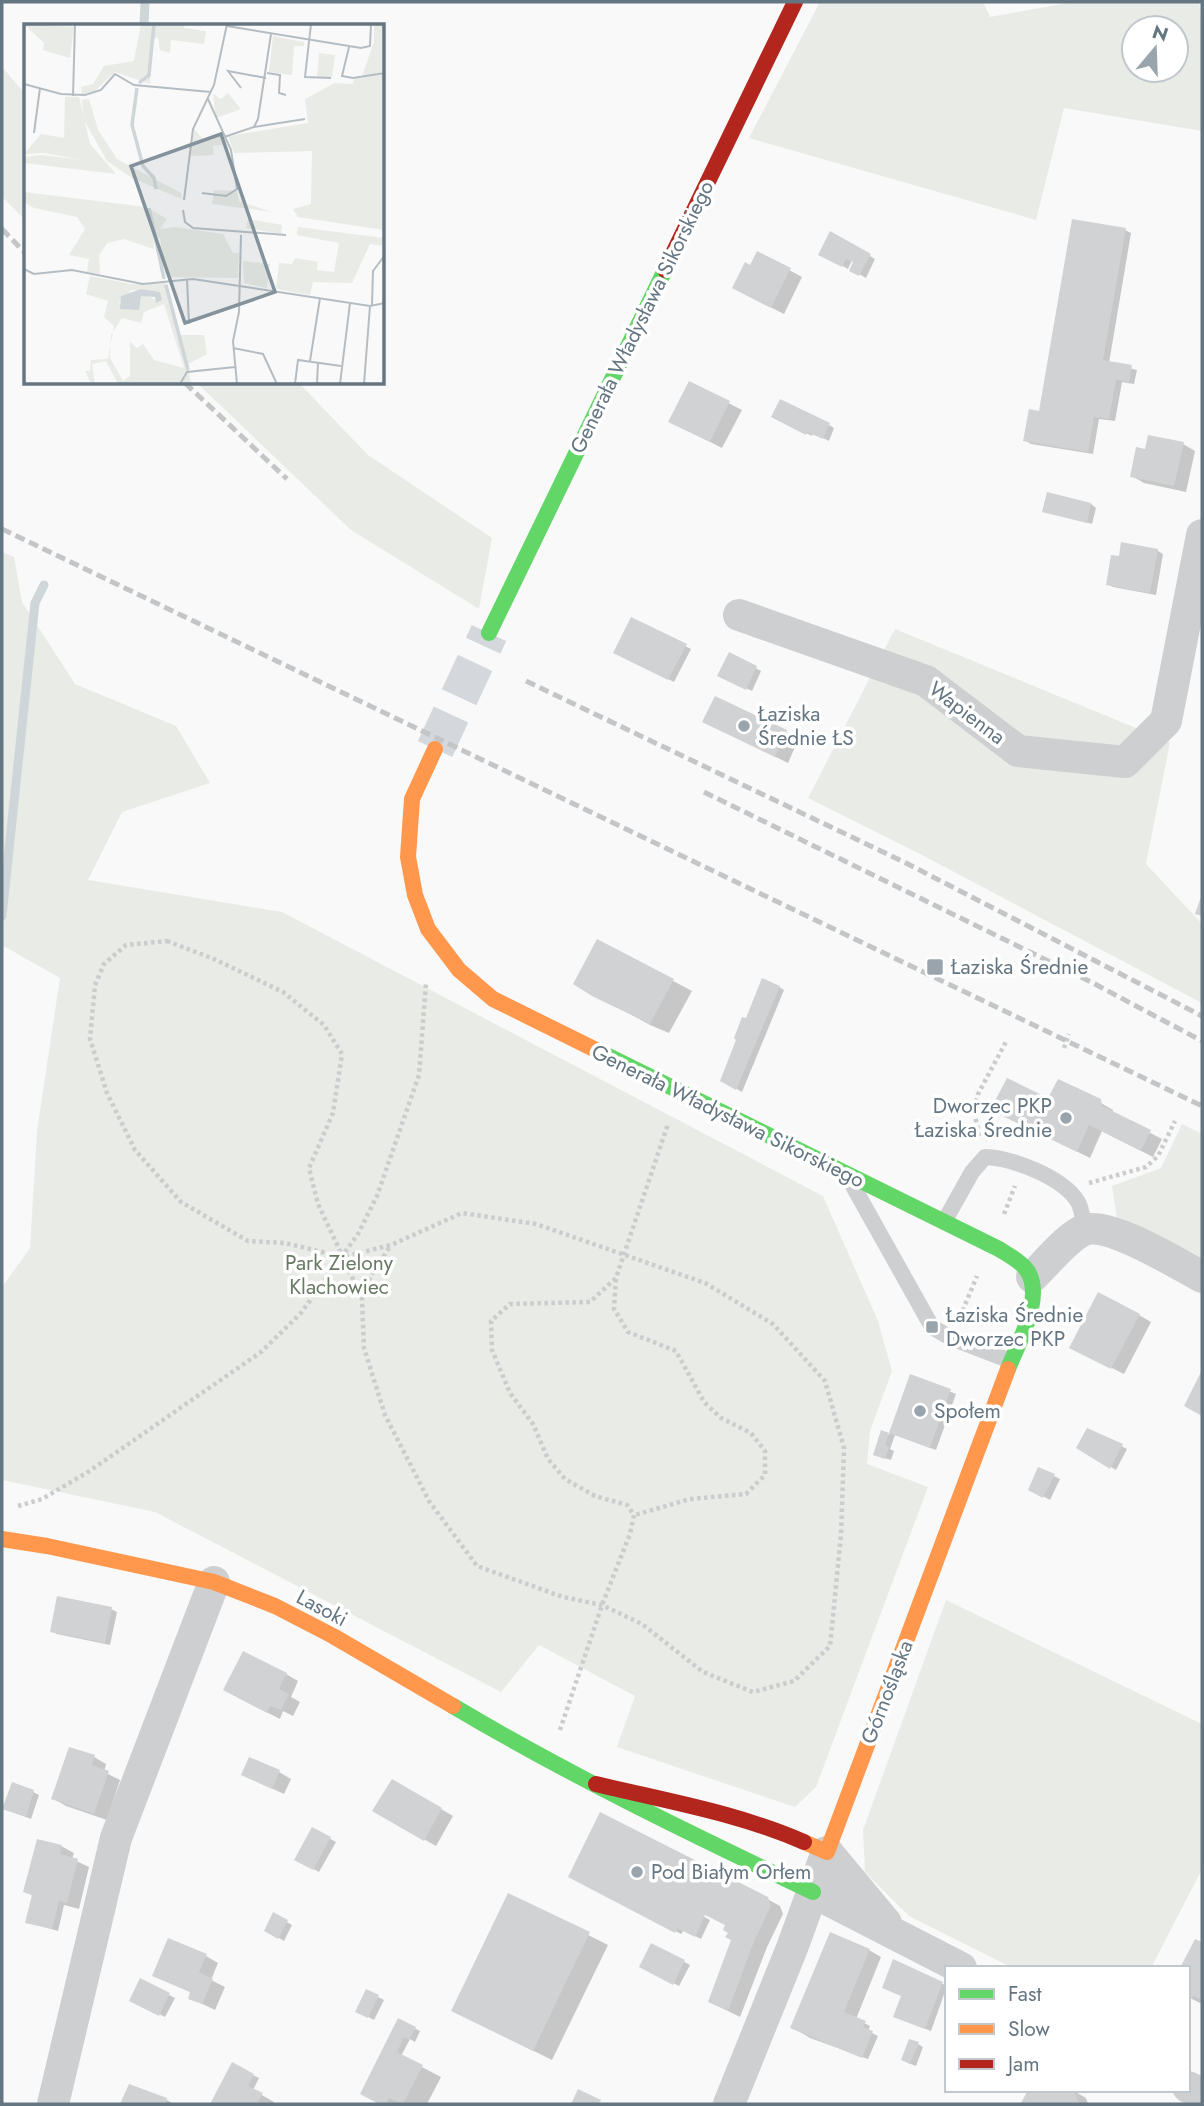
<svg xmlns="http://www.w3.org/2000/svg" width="1204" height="2106" font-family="Jost,sans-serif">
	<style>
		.green { fill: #e8ebe6; fill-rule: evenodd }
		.shadow { fill: #0003 }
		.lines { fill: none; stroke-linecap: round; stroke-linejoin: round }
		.stream { stroke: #ced6d9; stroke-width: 9 }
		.building { fill: #d0d2d3 }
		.secondary-tunnel { stroke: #d4d8dc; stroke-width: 38; stroke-dasharray: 38 19; stroke-linecap: butt }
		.path { stroke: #cbcccd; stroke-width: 4.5; stroke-dasharray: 3.5 3.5; stroke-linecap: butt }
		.lane { stroke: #cecfd0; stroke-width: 16 }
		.street { stroke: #cecfd0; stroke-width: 32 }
		.fast { stroke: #63d668; stroke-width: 16 }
		.slow { stroke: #ff974d; stroke-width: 16 }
		.jam { stroke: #b3261e; stroke-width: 16 }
		.rail { stroke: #c3c5c6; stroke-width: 5; stroke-dasharray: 10 5; stroke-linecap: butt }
		.poi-dot { fill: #99a4ac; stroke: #fff; stroke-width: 2.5 }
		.labels { text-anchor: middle; stroke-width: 7; stroke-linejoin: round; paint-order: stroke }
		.street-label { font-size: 21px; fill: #657683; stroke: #fff }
		.poi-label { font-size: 21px; fill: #657683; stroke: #fff; text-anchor: start }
		.park-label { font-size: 21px; fill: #687a64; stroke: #fff }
		.inset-river { fill: none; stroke: #ced6d9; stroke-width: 3.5 }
		.inset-road { fill: none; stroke: #b5bdc3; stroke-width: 2 }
		.view { fill: #84929c; fill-opacity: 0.15; stroke: #84929c; stroke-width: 3.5 }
		.inset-edge { fill: none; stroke: #657683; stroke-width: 3.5 }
	</style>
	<rect width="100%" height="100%" fill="#f9f9f9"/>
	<g class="green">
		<path d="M820 2H983L990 17 1074 2H1199L1202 26V131L1064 108 1036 220 749 138ZM1134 28H1176V70H1134Z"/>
		<path d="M2 67 26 95V221L2 197Z"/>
		<path d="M197 383H299L368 455 492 538 479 609 351 530Z"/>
		<path d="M2 552 14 557 22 602 75 684 176 726 210 783 122 812 88 880 282 912 823 1196 878 1321 892 1371 870 1431 867 1464 928 1487 816 1787 795 1807 617 1747 635 1696 539 1645 501 1692 155 1512 2 1480V1287L30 1248 37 1131 60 978 2 945Z"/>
		<path d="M895 629 1170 742 1146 864 1202 924V1003L922 855 808 798Z"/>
		<path d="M1182 1124 1202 1134V1264L1117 1219 1112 1186 1161 1168Z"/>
		<path d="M946 1600 1202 1724V1869L1151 1968H1013L909 1916 865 1872 863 1830Z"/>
	</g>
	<g class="shadow">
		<path d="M1125 230 1131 233 1109 363 1137 370 1134 384 1122 382 1115 421 1099 419 1093 454 1031 444 1025 440 1040 413Z"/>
		<path d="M831 233 875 259 866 278 852 270 856 262 852 260 848 269 821 254Z"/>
		<path d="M758 253 802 277 784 314 746 295 750 267Z"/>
		<path d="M689 383 742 410 722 448 683 428Z"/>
		<path d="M773 416 829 425 834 428 829 441 813 433 812 436Z"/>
		<path d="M1183 444 1195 451 1186 492 1144 483 1132 476 1147 451Z"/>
		<path d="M1091 504 1096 508 1092 524 1044 511Z"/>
		<path d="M1123 544 1158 551 1163 554 1156 595 1113 587 1108 584 1120 558Z"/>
		<path d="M632 619 691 649 674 682 616 652Z"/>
		<path d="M729 654 761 671 752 691 719 675Z"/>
		<path d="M716 699 799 738 788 763 716 728Z"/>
		<path d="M598 941 692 991 669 1033 650 1025 576 984Z"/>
		<path d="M779 987 784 990 742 1092 722 1080 747 1021Z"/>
		<path d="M1049 1100 1101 1103 1113 1110 1112 1113 1162 1139 1153 1157 1102 1131 1090 1158 1005 1116Z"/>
		<path d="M1139 1315 1151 1322 1124 1374 1084 1354Z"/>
		<path d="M911 1376 956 1394 936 1450 895 1435 890 1449 894 1451 891 1460 881 1457 883 1432 889 1435Z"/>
		<path d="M1099 1434 1127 1449 1116 1470 1078 1447Z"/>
		<path d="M1039 1469 1060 1479 1050 1500 1030 1489Z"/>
		<path d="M111 1609 117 1612 110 1645 57 1634 52 1631Z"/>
		<path d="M286 1674 298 1681 291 1697 300 1702 293 1716 283 1711 280 1719 237 1697Z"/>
		<path d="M94 1757 106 1764 104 1772 120 1780 107 1820 66 1806 54 1799Z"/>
		<path d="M279 1772 291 1779 284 1794 256 1781Z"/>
		<path d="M393 1781 453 1816 436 1846 375 1811Z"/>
		<path d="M33 1792 39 1795 31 1819 10 1811Z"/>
		<path d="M313 1829 336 1842 319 1872 296 1859Z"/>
		<path d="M61 1846 74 1853 72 1859 89 1867 79 1909 64 1905 58 1931 27 1922 33 1896 25 1891Z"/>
		<path d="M570 1876 767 1899 780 1906 783 1914 767 1947 740 2017 722 2008 732 1939 728 1925 702 1912 693 1911 710 1920 701 1939 684 1930 681 1934Z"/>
		<path d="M509 1895 608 1945 552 2060 453 2011Z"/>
		<path d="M274 1915 292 1925 284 1941 266 1930Z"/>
		<path d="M1196 1941 1202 1944V2004L1188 1997Z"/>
		<path d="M652 1945 690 1965 679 1986 641 1966Z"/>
		<path d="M869 1950 881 1957 856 2019 870 2026 868 2031 878 2036 868 2059 810 2038 792 2027Z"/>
		<path d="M206 1956 218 1963 211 1980 225 1987 215 2010 190 1998 192 1993 154 1975Z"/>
		<path d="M894 1961 947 1986 931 2031 901 2019 903 1995Z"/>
		<path d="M141 1981 175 1998 165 2017 131 2000Z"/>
		<path d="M378 1997 384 2000 374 2020 363 2014Z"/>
		<path d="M399 2020 420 2031 415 2042 410 2039 401 2056 441 2077 427 2104H380L362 2094Z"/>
		<path d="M918 2044 923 2047 916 2066 908 2063Z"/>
		<path d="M233 2065 259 2078 253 2090 274 2102 273 2104H212Z"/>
		<path d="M130 2086 167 2100 174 2104H123Z"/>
		<path d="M1072 2090 1086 2098 1088 2104 1024 2103Z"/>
	</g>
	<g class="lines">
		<g class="stream">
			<path d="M144 26 145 2"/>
			<path d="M2 916 35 603 44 585"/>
		</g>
	</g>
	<g class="building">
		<path d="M1072 219 1126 228 1103 360 1132 365 1129 382 1116 380 1109 419 1094 417 1088 452 1023 441 1029 409 1039 411Z"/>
		<path d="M830 231 871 254 859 276 849 271 853 262 846 259 842 267 818 255Z"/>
		<path d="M757 251 791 268 771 308 732 288 745 262 750 265Z"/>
		<path d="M689 381 730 401 710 442 668 422Z"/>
		<path d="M780 399 830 423 823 439 807 432 806 435 771 417Z"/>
		<path d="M1148 435 1184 442 1174 486 1130 477 1136 447 1145 449Z"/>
		<path d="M1047 492 1091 503 1087 523 1042 512Z"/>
		<path d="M1121 542 1158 549 1150 593 1106 585 1111 555 1119 556Z"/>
		<path d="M631 617 687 644 668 680 613 653Z"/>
		<path d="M729 652 757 666 746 690 717 676Z"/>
		<path d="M715 696 787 730 775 757 702 722Z"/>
		<path d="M1202 894V916L1195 914Z"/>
		<path d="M597 939 674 979 650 1024 592 996 573 984Z"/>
		<path d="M762 978 780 986 736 1090 720 1081 736 1040 734 1038 742 1017 746 1018Z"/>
		<path d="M1007 1078 1048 1098 1058 1079 1101 1099 1102 1106 1151 1130 1141 1151 1089 1125 1077 1152 990 1110Z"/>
		<path d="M1098 1292 1140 1314 1111 1369 1069 1348Z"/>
		<path d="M1202 1370V1416L1184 1406Z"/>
		<path d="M910 1374 951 1389 930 1448 889 1433 885 1445 889 1447 885 1459 873 1455 881 1430 889 1433Z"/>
		<path d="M1087 1428 1123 1444 1110 1469 1076 1448Z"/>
		<path d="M1038 1467 1055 1474 1043 1498 1028 1490Z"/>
		<path d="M57 1596 112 1607 105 1643 50 1632Z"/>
		<path d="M243 1651 287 1673 279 1689 289 1694 281 1710 270 1706 267 1713 223 1690Z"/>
		<path d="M69 1747 95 1755 92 1765 109 1771 94 1814 51 1799Z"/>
		<path d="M249 1757 280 1770 272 1789 241 1775Z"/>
		<path d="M392 1779 442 1808 424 1841 372 1811Z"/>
		<path d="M12 1782 34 1790 26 1817 2 1809Z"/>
		<path d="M600 1812 768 1897 771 1906 755 1939 728 2011 708 2002 731 1940 725 1937 728 1933 723 1930 725 1925 705 1915 695 1937 677 1928 675 1933 568 1877Z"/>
		<path d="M312 1827 331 1837 313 1870 294 1860Z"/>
		<path d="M37 1839 62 1845 60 1854 78 1859 67 1903 59 1901 52 1929 25 1923 32 1895 23 1892Z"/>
		<path d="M508 1893 590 1932 533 2051 451 2011Z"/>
		<path d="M273 1912 288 1920 278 1939 264 1931Z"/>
		<path d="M830 1932 870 1949 844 2012 866 2021 863 2027 873 2031 862 2058 790 2028Z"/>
		<path d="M168 1938 207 1954 199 1972 213 1979 202 2004 188 1999 190 1992 152 1976Z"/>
		<path d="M1195 1939 1202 1942V2000L1193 1996 1191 1999 1188 1998V1968H1180Z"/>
		<path d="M651 1943 685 1960 673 1985 639 1967Z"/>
		<path d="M893 1959 943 1982 925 2029 893 2017 901 1996 882 1988Z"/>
		<path d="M140 1978 170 1993 159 2016 129 2001Z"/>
		<path d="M366 1989 379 1995 368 2018 355 2012Z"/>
		<path d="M398 2018 416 2027 409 2040 404 2037 397 2052 423 2065 403 2104 389 2098 386 2104H379L360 2094Z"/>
		<path d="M909 2039 919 2042 910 2064 901 2060Z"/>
		<path d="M232 2062 254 2074 248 2086 263 2093 257 2104H210Z"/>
		<path d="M129 2084 167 2098 165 2104H120Z"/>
		<path d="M578 2089 601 2100 599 2104H571Z"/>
		<path d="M1028 2090H1074L1079 2104H1023L1021 2103Z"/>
	</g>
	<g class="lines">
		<path class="secondary-tunnel" d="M435 749 489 633"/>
		<g class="path">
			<path d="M167 941 214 959 283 992 324 1025 342 1054 333 1113 309 1168 318 1204 343 1257 285 1243 248 1241 181 1202 135 1150 107 1093 90 1039 95 985 104 964 126 945Z"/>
			<path d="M1064 1048 1069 1034"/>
			<path d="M979 1136 974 1110 978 1094 1007 1040"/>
			<path d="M1089 1183 1146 1167 1158 1156 1175 1121"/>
			<path d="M1004 1214 1015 1186"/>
			<path d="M616 1279 614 1309 628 1332 676 1351 704 1402 721 1418 751 1433 765 1451V1475L746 1494 690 1499 635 1515"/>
			<path d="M362 1299 343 1257 391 1245 462 1213 536 1224 705 1283 773 1324 825 1381 844 1448 841 1535 830 1646 794 1681 753 1692 703 1672 642 1624 602 1605 563 1597 477 1566 429 1501 385 1415 364 1348 362 1299 371 1276 391 1245"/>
			<path d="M960 1317 977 1276"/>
			<path d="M18 1506 42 1499 88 1472 261 1352 301 1313 358 1234 377 1196 419 1075 426 983"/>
			<path d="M560 1730 602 1605 630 1534 634 1515 627 1505 595 1496 565 1479 548 1459 533 1424 510 1393 492 1350 491 1321 510 1304 590 1302 616 1278 668 1124"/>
		</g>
		<g class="lane">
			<path d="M853 1186 932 1327 951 1338 1011 1361"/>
			<path d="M944 1222 972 1172 985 1157C1012 1158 1063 1177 1078 1202 1082 1209 1083 1221 1085 1229"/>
		</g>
		<g class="street">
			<path d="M739 615 926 681 1018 751 1125 762 1166 721 1202 535"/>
			<path d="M1032 1277C1046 1264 1067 1237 1084 1230 1109 1221 1178 1264 1202 1277"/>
			<path d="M827 1852 886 1923"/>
			<path d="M813 1892 961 1968"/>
			<path d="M1188 2087 1202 2094"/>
			<path d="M53 2104 116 1838 214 1582"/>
			<path d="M729 2104 792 1948 827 1852"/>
		</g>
		<g class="fast">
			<path d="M489 633 665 270"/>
			<path d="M598 1051 999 1249C1008 1255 1019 1260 1026 1269 1046 1295 1018 1343 1008 1369"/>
			<path d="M453 1706C569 1775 691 1834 813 1892"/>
		</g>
		<g class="slow">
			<path d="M435 749 412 799 408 857 415 895 428 929 459 970 493 999 598 1051"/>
			<path d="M2 1539 47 1546 214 1582 275 1606 333 1636 453 1706"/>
			<path d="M804 1842 827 1852 1008 1369"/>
		</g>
		<g class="jam">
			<path d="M665 270 795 2"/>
			<path d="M596 1784C666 1801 738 1813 804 1842"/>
		</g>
		<g class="rail">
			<path d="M2 229 26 254"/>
			<path d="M185 383 287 479"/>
			<path d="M2 529 1202 1106"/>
			<path d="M526 681 906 863 1202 1016"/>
			<path d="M704 792 1091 982 1202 1041"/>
		</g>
	</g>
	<g class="poi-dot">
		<circle cx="744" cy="726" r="7"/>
		<rect x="926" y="958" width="18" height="18" rx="3.5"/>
		<circle cx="1066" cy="1118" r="7"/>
		<rect x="925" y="1320" width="14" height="14" rx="3.5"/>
		<circle cx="920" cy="1411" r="7"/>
		<circle cx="637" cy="1872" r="7"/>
	</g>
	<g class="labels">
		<g class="street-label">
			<text transform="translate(642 317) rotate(-64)" y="7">Generała Władysława Sikorskiego</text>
			<text transform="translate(967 713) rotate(37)" y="7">Wapienna</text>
			<text transform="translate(728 1116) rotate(26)" y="7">Generała Władysława Sikorskiego</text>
			<text transform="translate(322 1608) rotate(28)" y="7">Lasoki</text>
			<text transform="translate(887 1692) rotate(-69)" y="7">Górnośląska</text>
		</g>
		<g class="poi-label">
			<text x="758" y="721">Łaziska<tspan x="758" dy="24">Średnie ŁS</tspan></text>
			<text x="951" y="974">Łaziska Średnie</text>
			<text x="1052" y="1113" text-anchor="end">Dworzec PKP<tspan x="1052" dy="24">Łaziska Średnie</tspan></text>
			<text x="946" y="1322">Łaziska Średnie<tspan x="946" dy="24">Dworzec PKP</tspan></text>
			<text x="934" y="1418">Społem</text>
			<text x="651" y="1879">Pod Białym Orłem</text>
		</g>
		<g class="park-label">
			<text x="339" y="1270">Park Zielony<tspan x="339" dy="24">Klachowiec</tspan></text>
		</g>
	</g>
	<g transform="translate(24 24)">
		<rect width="360" height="360" fill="#f9f9f9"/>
		<path d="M0 0 50 3 46 34 19 26 20 19ZM117 0H160V4L182 7 180 20 147 16 146 29 136 26 134 13 128 16 126 60 91 48 71 67 58 70 57 63 69 60 80 42 110 37ZM350 0H360V48L338 52 350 18ZM249 12 280 18V22H270L268 51 245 48ZM295 29 311 31 308 53H293ZM360 50V206L274 193 269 185 287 180 288 127 210 129 204 112 284 99 281 75 311 59 329 60 330 55ZM204 69 217 85 192 94 189 70 197 75ZM41 73H55L66 120 92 150 0 139V133L17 131 60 136 20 129 0 130 17 110 40 114ZM65 75 74 106 93 135 157 169 158 175 108 154 83 137 60 96 58 76ZM170 105 181 117 196 109 201 120 189 122 190 131 166 132ZM190 166 213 167 215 177 248 188 188 180ZM0 168 122 183 143 195 136 205 151 203 199 210 209 229H215L214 254 142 253 136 214 129 212 130 225 100 215 83 219 75 232 76 250 63 248 65 235 45 231 61 205 53 193 10 184 0 178ZM224 195 258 201 257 210 222 204ZM274 203 360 214V222L346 220 328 259 289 258 286 271 252 265 255 239 268 240 271 234 294 238 293 246 310 248 315 219 273 211ZM219 237 246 240 243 264 220 259ZM66 252 107 260 142 259 155 311H180L183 330 164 340 167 360H94L82 337 68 340 71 360H67L61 347H66L67 336 84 335 90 302 80 293 84 277 62 270ZM108 266 136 268 134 278 124 271 116 272 117 278 94 279ZM140 280 160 344 130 336 119 320 113 324 106 318V352L99 357 86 334 87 311 98 294 117 299 120 288Z" fill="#e8ebe6" fill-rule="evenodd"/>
		<path d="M117 265 136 268 138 276 132 279 131 273 117 272 115 286 96 285 97 272Z" fill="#ced6d9"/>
		<path class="inset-river" d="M115 59 125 51 130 0M113 64 108 101 119 142 130 154 132 165M125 184 140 255M142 261 164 346"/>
		<path class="inset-road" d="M287 0 281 53 307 54M203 2 337 24 346 22 347 0M325 23 318 52 329 54 361 49M243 49 256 51 255 69 262 71M0 60 37 70 61 71 77 66 91 50 110 61 187 68M217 64 204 47 242 54M49 72 51 0M230 103 281 95M10 109 16 64M200 113 230 103 234 95 247 10M178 169 202 172 213 165 207 126 184 75M160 176 169 105 190 61 203 0M159 186 161 198 169 204 262 211M0 245 10 250 48 246 119 260 169 255 346 282 361 279M163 255 165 300M348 281 349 247 361 231M209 324 239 330 253 360M286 337 296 274M156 360 163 348 211 343M213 360 209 317 215 288 217 211M271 360 274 336 317 342M293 360 294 338M316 360 326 279M340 360 346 282"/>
		<path class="view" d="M197 110 251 268 161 299 107 142Z"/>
		<rect width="360" height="360" class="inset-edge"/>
	</g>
	<rect width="1204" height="2106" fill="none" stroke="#657683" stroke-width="7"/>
	<rect x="945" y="1966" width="245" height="126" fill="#ffffff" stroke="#c1c8cd" stroke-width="2"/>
	<rect x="959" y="1989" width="35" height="10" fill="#63d668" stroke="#c1c8cd" stroke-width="2"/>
	<text x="1008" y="2001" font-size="21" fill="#657683">Fast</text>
	<rect x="959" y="2024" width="35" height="10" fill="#ff974d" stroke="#c1c8cd" stroke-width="2"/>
	<text x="1008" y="2036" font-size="21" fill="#657683">Slow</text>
	<rect x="959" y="2059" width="35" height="10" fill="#b3261e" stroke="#c1c8cd" stroke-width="2"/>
	<text x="1008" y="2071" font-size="21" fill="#657683">Jam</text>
	<g transform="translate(1155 49) rotate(19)"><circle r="33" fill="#ffffff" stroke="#c1c8cd" stroke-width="2"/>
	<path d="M0-5L12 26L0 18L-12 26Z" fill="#99a4ac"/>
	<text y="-10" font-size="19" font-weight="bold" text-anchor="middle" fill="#657683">N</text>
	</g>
</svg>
